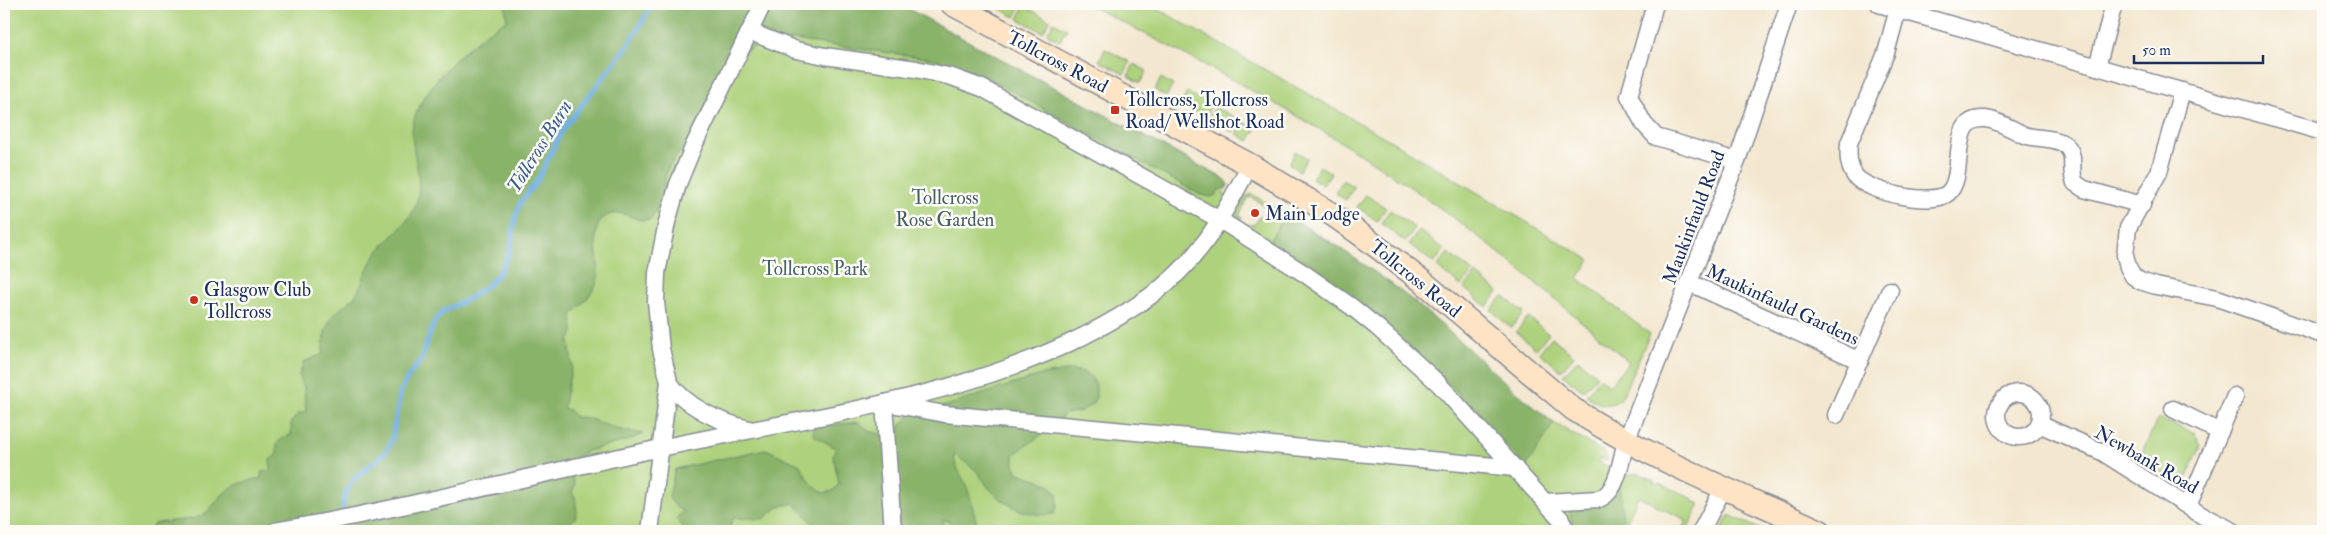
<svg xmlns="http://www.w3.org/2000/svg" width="2327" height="535" font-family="'IM FELL Double Pica',serif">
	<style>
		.green { fill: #add17b; stroke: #64806c; fill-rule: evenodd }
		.forest { fill: #8ab36b; stroke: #527164 }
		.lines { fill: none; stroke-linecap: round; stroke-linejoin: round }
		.stream { stroke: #6eade1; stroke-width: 5 }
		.street-casing { stroke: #878b96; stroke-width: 19 }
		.secondary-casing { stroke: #878b96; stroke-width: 25 }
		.street { stroke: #fff; stroke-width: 16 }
		.secondary { stroke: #fee4c5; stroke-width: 22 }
		.poi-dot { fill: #c8321e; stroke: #fdfcf7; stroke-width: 2 }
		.labels { text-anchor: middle; stroke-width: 5; stroke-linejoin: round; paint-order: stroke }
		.street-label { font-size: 19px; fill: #1b2f5e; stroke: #fdfcf7 }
		.poi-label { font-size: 19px; fill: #1b2f5e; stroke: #fdfcf7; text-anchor: start }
		.park-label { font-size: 19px; fill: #476067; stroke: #fdfcf7 }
		.water-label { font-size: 20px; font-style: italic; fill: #385b8c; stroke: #fdfcf7 }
	</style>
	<rect width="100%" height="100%" fill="#fdfcf7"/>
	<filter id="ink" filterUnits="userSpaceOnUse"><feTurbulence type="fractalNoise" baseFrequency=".02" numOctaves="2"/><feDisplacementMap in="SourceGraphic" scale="10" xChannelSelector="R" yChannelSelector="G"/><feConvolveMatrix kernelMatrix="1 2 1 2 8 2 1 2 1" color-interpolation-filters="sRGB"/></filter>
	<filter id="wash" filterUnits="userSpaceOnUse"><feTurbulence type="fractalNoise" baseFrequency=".0096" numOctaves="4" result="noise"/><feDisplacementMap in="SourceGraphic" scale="20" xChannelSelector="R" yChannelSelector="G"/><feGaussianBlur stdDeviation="1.12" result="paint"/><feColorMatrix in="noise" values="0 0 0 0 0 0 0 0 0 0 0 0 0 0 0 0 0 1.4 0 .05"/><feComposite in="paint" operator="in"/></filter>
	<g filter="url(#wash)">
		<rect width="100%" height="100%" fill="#f3e7cf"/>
		<g class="green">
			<path d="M4 4H899L1226 180 1228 186 1223 194 1241 204 1244 197 1252 194 1331 242 1389 282 1433 318 1515 393 1554 423 1605 453 1604 456H1607V461L1600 458 1599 462 1626 475 1638 473 1654 480 1653 482 1655 481 1658 484 1660 483 1693 499 1694 503H1699V506L1687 531H1681L1686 521 1679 516 1655 506 1654 503 1638 497 1625 525 1630 528 1629 531H4ZM1251 197 1271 210 1265 219 1260 216 1254 225 1251 224 1249 226 1240 221 1242 218 1239 216 1247 199Z"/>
			<path d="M990 4H1019L1021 5 1015 17Z"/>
			<path d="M1087 4H1149L1386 138 1590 260 1578 278 1650 334 1621 399C1608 408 1597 405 1586 395L1600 378 1609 386 1629 362C1560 304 1493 244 1419 193 1314 120 1200 62 1087 4Z"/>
			<path d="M1024 6 1050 20 1043 32 1018 19Z"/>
			<path d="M1053 22 1067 29 1060 41 1047 34Z"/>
			<path d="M1105 49 1130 62 1124 74 1099 61Z"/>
			<path d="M1134 64 1147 71 1140 83 1128 76Z"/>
			<path d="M1161 78 1173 85 1166 97 1155 90Z"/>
			<path d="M1187 92 1211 105 1205 117 1181 104Z"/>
			<path d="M1215 107 1240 120 1233 132 1208 119Z"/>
			<path d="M1243 122 1256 129 1249 141 1237 134Z"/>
			<path d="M1295 151 1307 158 1299 171 1289 164Z"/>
			<path d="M1320 166 1331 173 1323 185 1312 178Z"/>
			<path d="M1343 180 1354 187 1346 200 1335 193Z"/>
			<path d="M1366 195 1386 208 1377 221 1357 207Z"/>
			<path d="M1390 210 1415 228 1405 242 1381 223Z"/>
			<path d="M1419 230 1444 250 1434 263 1409 244Z"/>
			<path d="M1448 253 1473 272 1461 286 1437 267Z"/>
			<path d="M1476 274 1498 292 1487 307 1464 288Z"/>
			<path d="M1503 296 1524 313 1511 328 1491 310Z"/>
			<path d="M1528 317 1549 334 1536 349 1516 332Z"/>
			<path d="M1552 337 1574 356 1561 371 1539 352Z"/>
			<path d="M1578 359 1597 376 1583 391 1563 375Z"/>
			<path d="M2158 418 2195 434 2201 446 2186 479 2177 482 2139 459Z"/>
			<path d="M1729 515 1764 531H1721Z"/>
		</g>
		<g class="forest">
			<path d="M505 4H899L1226 180 1228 186 1219 190 1216 195 1211 197 1199 194 995 82 968 70 935 59 793 40 759 45 736 55 679 154C674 160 668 167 666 174 662 194 664 201 651 219 636 224 627 210 611 214 585 222 601 258 598 277 596 292 582 303 572 315L573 332 569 342 572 366 563 408 569 410 575 417 588 418 616 429 643 434 627 441 587 451 577 458 565 460 575 485 572 493 575 497 577 512 575 518 568 525V531H150L154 524C167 520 195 521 203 515 211 510 216 501 222 495 233 484 247 481 261 478L262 472 271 470 270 460 277 454V444L282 438 291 435V422L298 414 306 412 304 387 299 375 304 362 323 354C323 338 325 321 339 310 344 305 352 301 356 295 363 283 366 268 374 257 385 240 407 227 415 207 424 184 414 159 412 136 410 94 474 38 507 20Z"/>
			<path d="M1285 214C1328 241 1371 268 1411 299 1460 339 1504 384 1554 423L1526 467 1439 373 1269 242Z"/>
			<path d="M1073 370 1083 372 1091 377 1096 385V398L1092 404 1082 411 1065 414 1050 429 1014 454V464L1018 473C1040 481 1068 484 1054 514 1029 518 1005 506 988 487 985 483 982 478 979 474 972 466 962 460 954 454 954 468 964 477 968 490 973 503 973 519 981 531H955L950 521 943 520V531H819L804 513 793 503 778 507 763 519 735 518 731 522 730 531H686L676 518 683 511 677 508 669 498 675 469 766 449 800 465 812 485 824 493 833 491 839 484 833 455 836 448 813 435 814 427 859 422 870 432 877 433 896 443 900 426 912 413 946 406 1041 375Z"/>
			<path d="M1620 485 1624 531H1575L1570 514 1572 508Z"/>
		</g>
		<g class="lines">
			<path class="stream" d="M343 531V503L346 492 354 479 386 452 392 440 400 393 408 377 421 360 434 322 444 311 470 298 489 284 499 273 510 251 515 219 520 203 537 181 563 129 627 47 653 4"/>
		</g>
	</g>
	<g filter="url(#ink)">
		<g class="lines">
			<defs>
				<g id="street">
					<path d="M1655 4 1629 96 1644 124 1656 137 1737 161"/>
					<path d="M1879 4 2323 132"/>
					<path d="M1898 9 1886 53 1849 143C1848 155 1848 166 1855 176 1868 192 1932 207 1948 193 1968 175 1946 116 1985 119 1998 120 2013 130 2024 135 2040 141 2069 134 2072 158 2073 167 2071 174 2075 183L2084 189 2142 205"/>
					<path d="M751 32 796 50 825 56 916 69 952 77 982 88 1220 220 1305 274 1352 307 1378 328 1438 383 1545 502"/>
					<path d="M2097 67 2114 4"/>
					<path d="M2182 91 2159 172 2128 228 2125 255 2128 267 2133 276 2140 281 2156 286 2217 298 2323 335"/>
					<path d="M1688 282 1860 361"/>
					<path d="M669 382C686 407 719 422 749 429"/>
					<circle cx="2019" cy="415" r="22"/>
					<path d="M884 403 893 531"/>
					<path d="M891 404 945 414 1515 468"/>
					<path d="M2173 409 2220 432"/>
					<path d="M1836 415 1890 290"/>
					<path d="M2039 424 2102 452 2203 516 2233 531"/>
					<path d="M2188 506 2235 396"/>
					<path d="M275 531C403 509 529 476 656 449 818 414 1012 395 1149 297 1201 260 1221 219 1250 165"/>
					<path d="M650 531 669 382 661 349 656 302 657 273 667 222 678 184 694 145 763 4"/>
					<path d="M1566 531 1561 519 1545 502 1599 499C1618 492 1621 459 1626 441L1737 161 1789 4"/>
					<path d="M1701 531 1724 487"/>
				</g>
				<path id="secondary" d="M952 4 1250 165 1330 213 1360 234 1422 281 1573 409C1650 459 1737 493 1820 531"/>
			</defs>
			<use href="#street" class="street-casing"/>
			<use href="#secondary" class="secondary-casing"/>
			<use href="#street" class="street"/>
			<use href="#secondary" class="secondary"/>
		</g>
	</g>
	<g class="poi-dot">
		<rect x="1110" y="105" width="10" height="10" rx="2.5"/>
		<circle cx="1255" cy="213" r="5"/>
		<circle cx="194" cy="300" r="5"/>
	</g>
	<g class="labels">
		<g class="street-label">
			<text transform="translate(1058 61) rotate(28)" y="7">Tollcross Road</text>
			<text transform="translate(1693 217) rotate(-69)" y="7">Maukinfauld Road</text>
			<text transform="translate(1416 278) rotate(39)" y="7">Tollcross Road</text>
			<text transform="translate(1783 304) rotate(25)" y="7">Maukinfauld Gardens</text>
			<text transform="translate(2147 459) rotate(30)" y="7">Newbank Road</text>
		</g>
		<g class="poi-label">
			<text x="1125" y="106">Tollcross, Tollcross<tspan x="1125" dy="22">Road/ Wellshot Road</tspan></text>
			<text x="1265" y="220">Main Lodge</text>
			<text x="204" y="296">Glasgow Club<tspan x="204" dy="22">Tollcross</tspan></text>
		</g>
		<g class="park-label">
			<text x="945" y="204">Tollcross<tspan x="945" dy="22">Rose Garden</tspan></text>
			<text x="815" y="275">Tollcross Park</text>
		</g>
		<g class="water-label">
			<text transform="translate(539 146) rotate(-58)" y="7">Tollcross Burn</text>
		</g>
	</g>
	<rect width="2327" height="535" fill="none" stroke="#fdfcf7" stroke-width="20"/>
	<path d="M2134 55v8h129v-8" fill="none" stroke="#1b2f5e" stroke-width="2.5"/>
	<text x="2142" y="55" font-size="15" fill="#1b2f5e" stroke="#fdfcf7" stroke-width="4" paint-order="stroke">50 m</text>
</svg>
